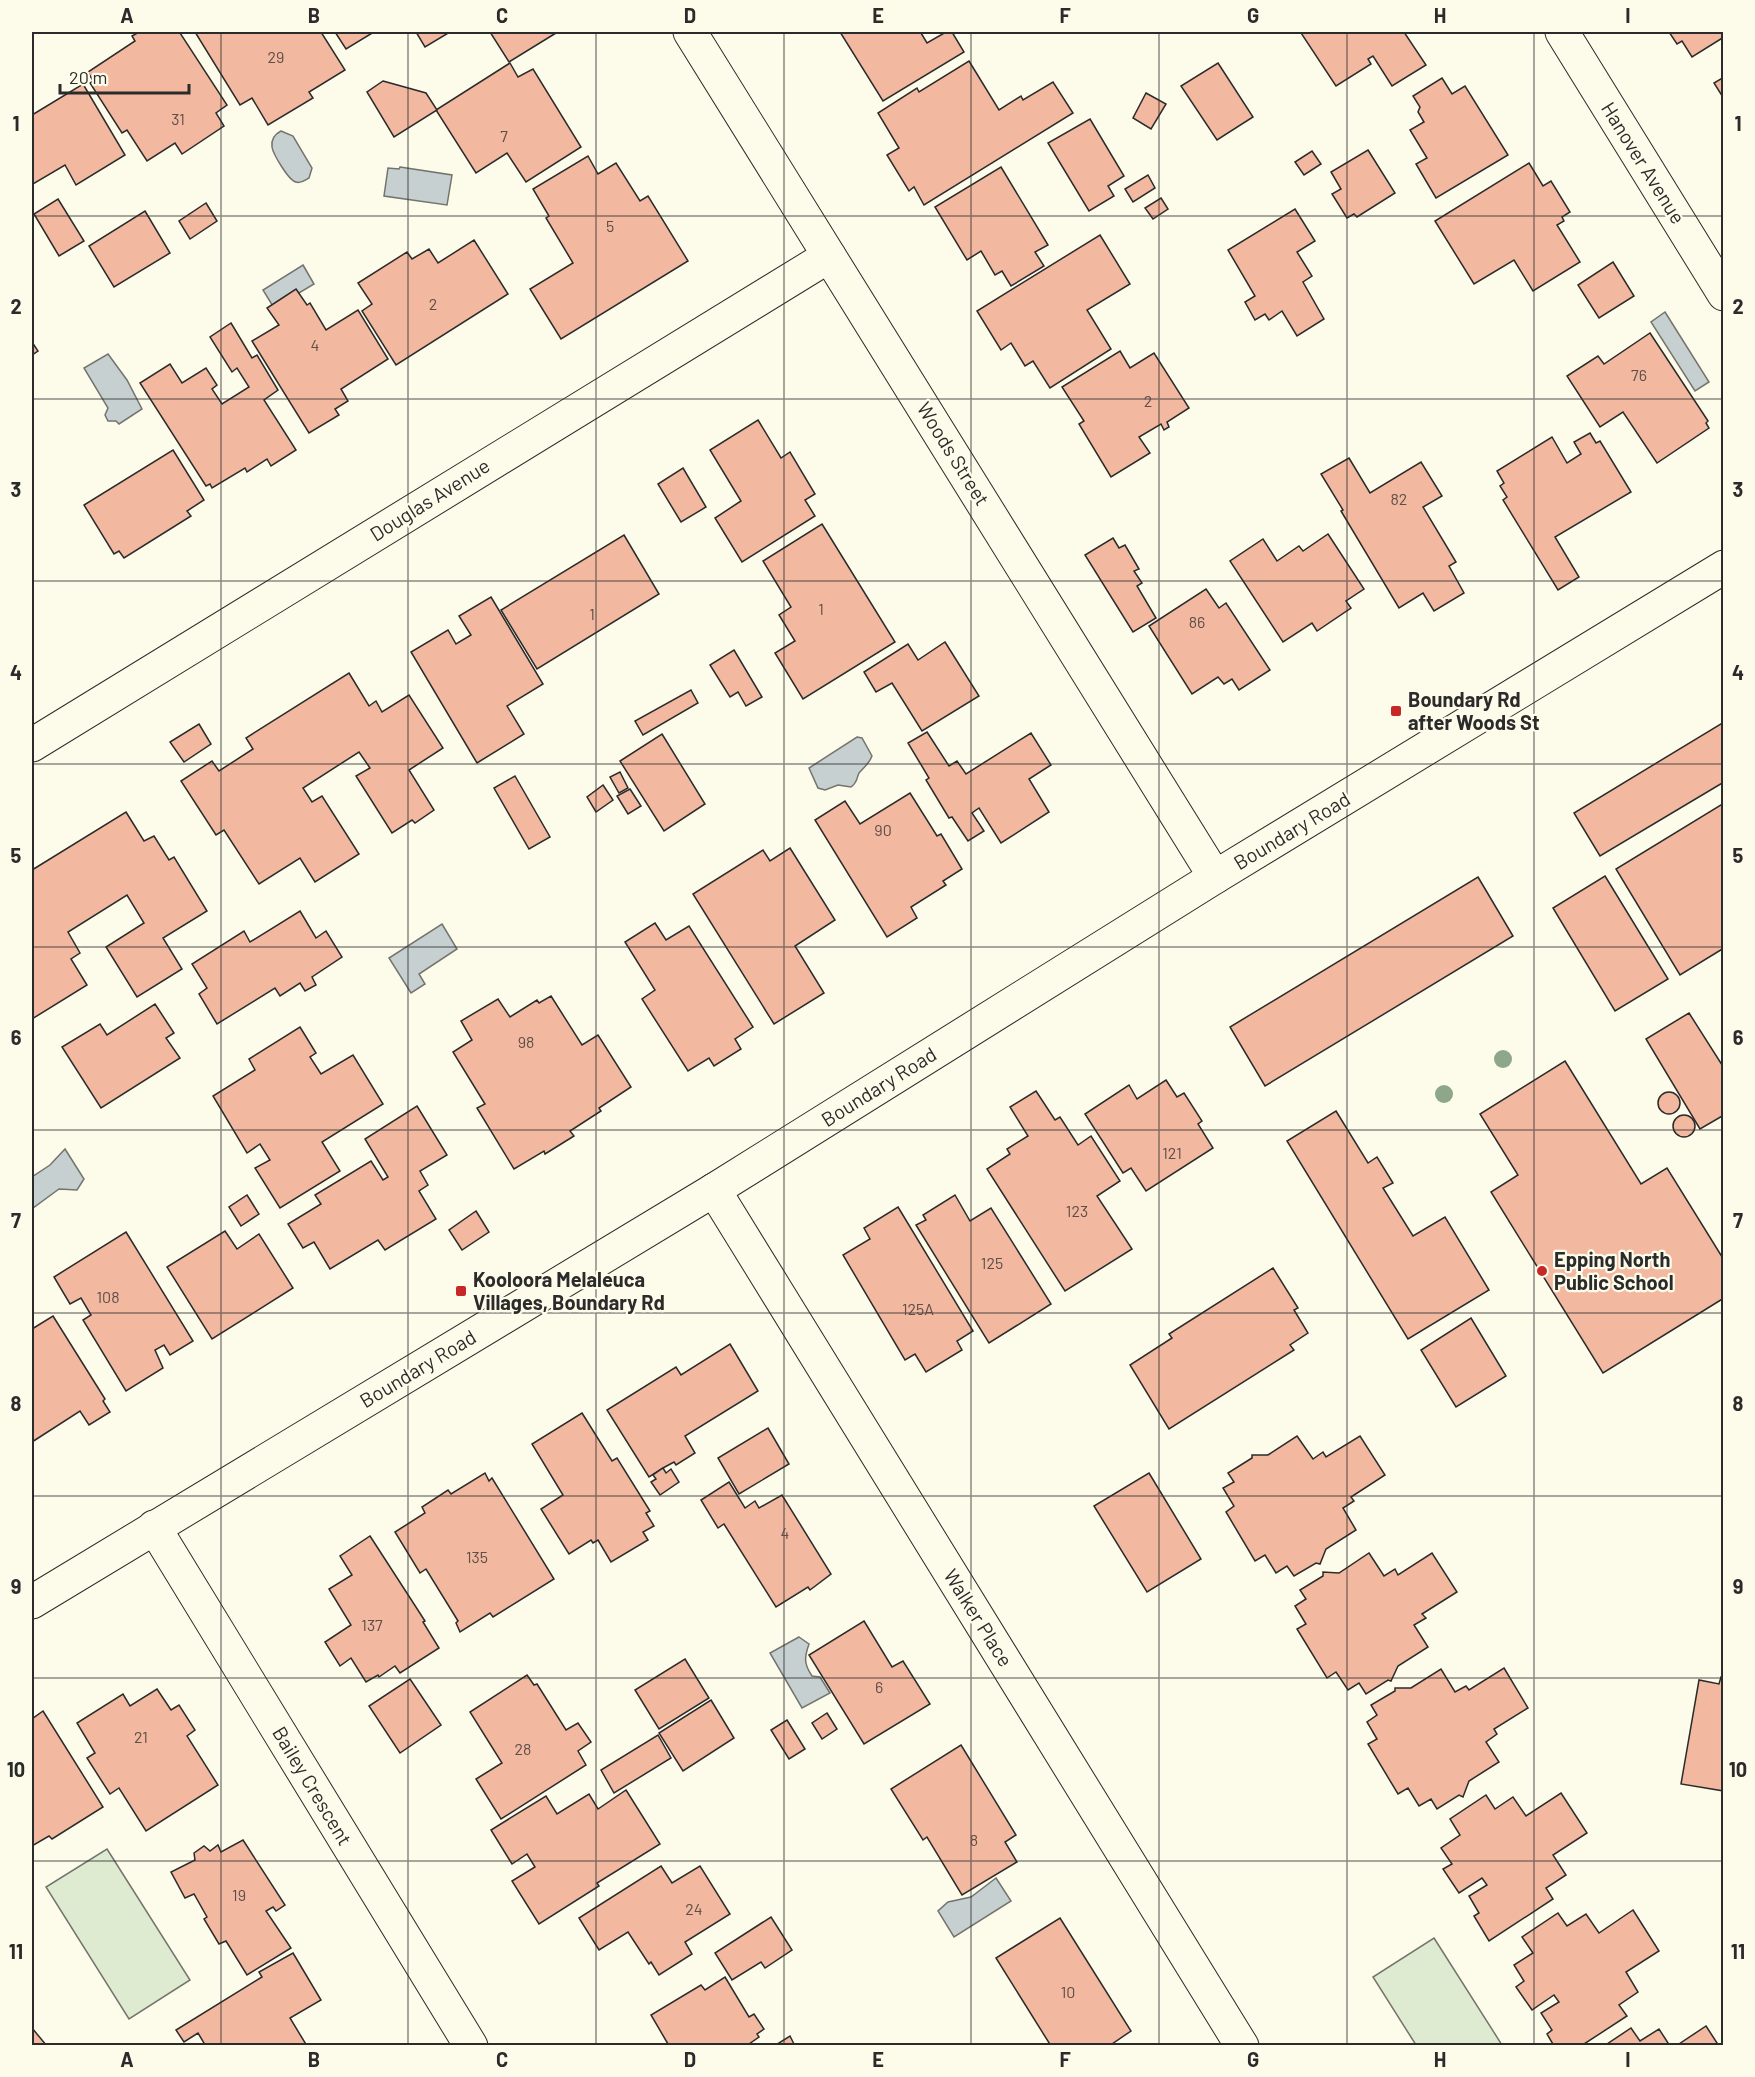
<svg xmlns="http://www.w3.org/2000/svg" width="1755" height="2077" font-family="Barlow,sans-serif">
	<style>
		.green { fill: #deebd1; stroke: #74746e; stroke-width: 1.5 }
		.water { fill: #c7d0d0; stroke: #74746e; stroke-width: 1.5 }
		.building { fill: #f2b8a0; stroke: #2b2b2b; stroke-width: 1.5 }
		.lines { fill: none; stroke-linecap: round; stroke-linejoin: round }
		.minor-casing { stroke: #2b2b2b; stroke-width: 35 }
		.minor { stroke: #fdfbea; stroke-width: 33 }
		.tree { fill: #8ea78a }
		.grid { fill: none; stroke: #2b2b2b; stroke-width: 1.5; stroke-opacity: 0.55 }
		.poi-dot { fill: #c62828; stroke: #fdfbea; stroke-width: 2 }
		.labels { text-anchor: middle; stroke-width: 4.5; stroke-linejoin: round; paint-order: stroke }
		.number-label { font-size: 16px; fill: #5d4e48 }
		.street-label { font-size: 20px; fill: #2b2b2b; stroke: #fdfbea }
		.poi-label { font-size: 20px; font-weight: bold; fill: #2b2b2b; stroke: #fdfbea; text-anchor: start }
		.neatline { fill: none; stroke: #2b2b2b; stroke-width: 2 }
		.grid-label { font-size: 20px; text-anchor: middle; font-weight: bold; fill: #2b2b2b }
	</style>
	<rect width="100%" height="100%" fill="#fdfbea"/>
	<g class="green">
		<path d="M107 1849 190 1980 129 2019 46 1887Z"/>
		<path d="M1434 1938 1502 2045H1416L1373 1977Z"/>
	</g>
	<g class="water">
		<path d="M281 131 293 136 312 168 309 178C305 180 301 184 296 182 289 181 273 154 272 147 271 139 275 134 281 131Z"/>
		<path d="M400 167 452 175 447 205 384 196 388 168 399 169Z"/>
		<path d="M303 265 314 284 274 308 263 290Z"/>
		<path d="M1665 312 1709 382 1695 391 1651 322Z"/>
		<path d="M108 354 127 380 142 409 119 424 116 421H108L105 415 108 408 84 368Z"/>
		<path d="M857 737 862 738 872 756C869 764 864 767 859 773 856 779 858 782 851 787L838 785 825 790 818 788 809 768Z"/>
		<path d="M442 924 457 949 419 974 425 984 411 993 389 958Z"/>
		<path d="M65 1149 84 1179 77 1190 59 1189 33 1208 32 1177 50 1165Z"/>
		<path d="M799 1637 809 1644C804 1658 804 1664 812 1676L820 1677 830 1693 802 1708 770 1653Z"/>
		<path d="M996 1878 1011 1901 954 1937 938 1911 948 1902 971 1897Z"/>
	</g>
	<g class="building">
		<path d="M139 32H183L180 33 227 105 216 113 224 126 182 154 175 143 147 161 127 130 122 133 90 83 93 81 88 72 135 41 132 36Z"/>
		<path d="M195 32H321L345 70 309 92 313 98 268 125 252 98 240 105Z"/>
		<path d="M335 32H374L346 49Z"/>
		<path d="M416 32H450L425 47Z"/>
		<path d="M490 32H555L556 33 509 62Z"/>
		<path d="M840 32H923L921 33 927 43 946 32H952L964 52 883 101Z"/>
		<path d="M1304 32H1404L1426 65 1392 86 1373 56 1368 59 1371 64 1336 86 1301 33Z"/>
		<path d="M1669 32H1724V37L1692 57 1682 41 1677 44Z"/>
		<path d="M969 61 999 110 1021 96 1023 100 1053 82 1073 113 924 205 914 187 909 191 887 155 899 148 878 113 917 88 919 92Z"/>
		<path d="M510 63 518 77 533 69 581 147 526 182 507 153 476 173 436 110Z"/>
		<path d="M1218 63 1253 117 1217 140 1181 86Z"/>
		<path d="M1724 77V99L1714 83Z"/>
		<path d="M1442 78 1452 94 1465 86 1508 155 1436 198 1416 164 1427 158 1410 130 1424 122 1418 112 1420 107 1413 96Z"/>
		<path d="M383 81 426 93 437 110 394 137 367 92Z"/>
		<path d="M83 84 125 155 76 185 65 165 33 184 32 115Z"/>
		<path d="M1146 93 1166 104 1151 129 1133 118Z"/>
		<path d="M1090 119 1124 176 1108 186 1114 196 1089 211 1048 143Z"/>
		<path d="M1368 150 1395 193 1357 217 1354 214 1347 218 1332 194 1341 189 1331 172Z"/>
		<path d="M1312 151 1321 164 1304 175 1295 162Z"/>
		<path d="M588 156 598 174 616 163 640 201 648 196 688 261 561 339 530 289 573 263 546 218 549 216 533 189Z"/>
		<path d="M1529 163 1543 186 1551 181 1570 212 1562 217 1564 221 1557 225 1580 262 1533 291 1514 260 1474 284 1435 221Z"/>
		<path d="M1001 167 1048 245 1035 252 1044 266 1011 286 1002 271 995 275 981 251 967 260 935 207Z"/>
		<path d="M1148 175 1155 188 1133 202 1125 189Z"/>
		<path d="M1161 198 1168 209 1153 219 1145 208Z"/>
		<path d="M58 199 84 241 59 256 34 214Z"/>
		<path d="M206 203 217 221 190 239 179 221Z"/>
		<path d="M1295 209 1315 241 1297 252 1312 276 1303 282 1324 319 1297 336 1282 311 1269 320 1265 314 1255 320 1245 302 1255 296 1228 250Z"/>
		<path d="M145 211 170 253 114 287 89 246Z"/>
		<path d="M1100 235 1130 284 1087 310 1111 349 1050 388 1033 361 1025 366 1011 343 1001 350 977 311Z"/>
		<path d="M474 240 508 294 396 365 362 311 372 304 358 283 407 252 412 259 429 249 438 263Z"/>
		<path d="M1613 262 1634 296 1599 318 1578 285Z"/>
		<path d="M296 289 307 305 310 303 326 330 358 310 388 359 341 389 348 401 335 409 339 415 309 433 252 341 279 325 267 308Z"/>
		<path d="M231 323 252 358 257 355 278 390 264 400 296 450 271 466 267 459 247 472 245 468 212 488 210 484 206 486 140 383 170 364 182 383 206 368 217 385 212 389 222 404 249 387 237 368 232 372 210 337Z"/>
		<path d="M1650 333 1708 421 1706 423 1709 428 1657 463 1623 412 1600 427 1567 376 1598 356 1604 364Z"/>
		<path d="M32 342 38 351 32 355Z"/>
		<path d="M1120 351 1130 368 1154 353 1189 408 1167 422 1169 427 1164 430 1161 424 1139 437 1150 453 1111 477 1079 424 1084 421 1062 387Z"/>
		<path d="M758 420 781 458 790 452 815 494 805 500 815 516 742 562 715 518 741 501 710 450Z"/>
		<path d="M1590 433 1596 443 1600 441 1631 492 1555 537 1579 577 1558 590 1503 500 1507 497 1500 486 1504 483 1497 471 1552 437 1567 463 1581 454 1574 442Z"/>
		<path d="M173 450 204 500 187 511 191 516 124 558 119 551 114 554 84 505Z"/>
		<path d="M1349 458 1370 493 1421 462 1442 496 1423 507 1456 562 1449 566 1464 593 1434 611 1423 593 1399 608 1341 511 1343 510 1321 474Z"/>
		<path d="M683 468 706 507 681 522 658 484Z"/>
		<path d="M822 524 895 642 803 699 775 653 795 641 779 615 791 607 763 561Z"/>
		<path d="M1328 534 1364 589 1346 601 1351 608 1317 631 1312 623 1283 642 1230 561 1263 539 1277 561 1299 546 1303 551Z"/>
		<path d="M624 535 659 594 537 669 501 610Z"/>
		<path d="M1113 538 1119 548 1125 545 1139 569 1134 571 1142 583 1137 586 1156 618 1133 632 1085 555Z"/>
		<path d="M1206 589 1219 608 1226 603 1270 670 1239 690 1232 679 1224 684 1218 677 1192 694 1149 626Z"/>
		<path d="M491 597 543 684 507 706 524 734 477 763 411 652 448 630 456 644 471 635 459 616Z"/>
		<path d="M945 642 979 696 922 731 892 683 876 692 864 672 908 644 918 660Z"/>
		<path d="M734 650 762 697 746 706 738 692 730 697 710 665Z"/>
		<path d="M349 673 369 706 376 701 382 712 409 695 443 748 409 770 434 810 415 823 412 820 392 833 356 776 370 768 359 752 303 788 312 802 322 796 359 854 315 882 300 858 259 884 224 830 216 835 181 781 212 761 219 771 253 749 246 738Z"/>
		<path d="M691 690 698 703 643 735 635 721Z"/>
		<path d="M1724 722V782L1600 856 1574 813Z"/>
		<path d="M199 724 211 744 184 762 170 742Z"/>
		<path d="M927 732 949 766 957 761 966 774 1031 733 1051 765 1029 779 1049 812 1001 843 979 808 972 813 984 831 968 841 952 817 949 818 926 780 929 778 908 743Z"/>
		<path d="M662 734 705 804 664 831 620 761Z"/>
		<path d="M620 772 628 788 619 793 610 777Z"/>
		<path d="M515 776 550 837 529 849 494 788Z"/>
		<path d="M603 785 613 800 596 812 587 797Z"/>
		<path d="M630 789 641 806 628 814 617 796Z"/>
		<path d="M910 793 937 836 941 834 962 869 943 881 946 885 911 907 917 918 887 937 815 820 845 801 860 824Z"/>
		<path d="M1724 803V948L1680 975 1616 869Z"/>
		<path d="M126 812 144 841 154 836 169 860 174 857 207 911 163 938 182 969 137 997 106 947 144 923 127 895 68 932 80 953 71 959 87 985 32 1019V870Z"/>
		<path d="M790 848 835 920 795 946 824 993 774 1024 693 894 763 850 770 861Z"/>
		<path d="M1605 876 1668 979 1615 1011 1553 908Z"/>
		<path d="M1478 877 1513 936 1265 1086 1230 1027Z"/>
		<path d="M300 911 316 938 326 931 342 957 312 977 316 985 305 991 300 983 280 996 275 988 217 1024 199 994 207 988 192 964 244 931 250 942Z"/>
		<path d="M655 923 666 940 689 926 753 1027 735 1039 741 1049 714 1066 709 1058 688 1071 642 999 655 990 625 942Z"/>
		<path d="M551 996 582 1045 598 1035 631 1087 599 1108 601 1111 570 1131 574 1136 545 1154 544 1151 514 1169 477 1108 485 1104 453 1052 472 1040 461 1021 498 999 510 1017 537 1000 539 1003Z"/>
		<path d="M155 1004 174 1033 166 1038 180 1058 101 1108 62 1047 100 1024 107 1035Z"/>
		<path d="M1689 1013 1724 1068V1115L1700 1129 1646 1039Z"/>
		<path d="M300 1027 316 1053 310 1057 321 1074 353 1055 383 1104 322 1142 340 1171 280 1208 255 1168 270 1160 260 1144 247 1153 213 1096 255 1070 249 1059Z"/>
		<path d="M1565 1061 1641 1184 1667 1168 1724 1260V1298L1603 1373 1491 1192 1518 1175 1480 1114Z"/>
		<path d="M1166 1080 1177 1097 1184 1093 1202 1121 1198 1124 1213 1148 1146 1191 1131 1168 1123 1173 1085 1114 1129 1085 1137 1099Z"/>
		<path d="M1036 1091 1055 1120 1060 1117 1078 1145 1091 1136 1120 1181 1097 1196 1132 1249 1065 1291 987 1169 1010 1154 1007 1149 1028 1136 1010 1107Z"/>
		<circle cx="1669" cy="1103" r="11"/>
		<path d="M417 1106 447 1155 420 1171 428 1185 419 1191 436 1219 385 1250 378 1240 330 1269 314 1242 303 1248 288 1224 321 1204 315 1195 371 1161 383 1180 388 1177 365 1139Z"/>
		<path d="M1336 1111 1368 1163 1377 1157 1393 1183 1383 1188 1413 1236 1445 1217 1489 1290 1408 1339 1287 1141Z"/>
		<circle cx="1684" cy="1126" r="11"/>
		<path d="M247 1195 259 1214 241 1226 229 1207Z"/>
		<path d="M955 1195 970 1221 991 1208 1051 1304 989 1343 916 1225 926 1220 923 1215Z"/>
		<path d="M898 1207 973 1331 957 1341 962 1350 926 1372 915 1354 905 1360 843 1255 870 1239 864 1228Z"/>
		<path d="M476 1211 489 1232 462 1250 449 1230Z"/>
		<path d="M225 1231 237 1249 259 1234 293 1288 212 1339 167 1267Z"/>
		<path d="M126 1232 193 1341 170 1355 164 1345 155 1350 163 1368 126 1391 83 1320 91 1315 81 1298 70 1304 54 1277Z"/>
		<path d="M1273 1268 1298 1308 1294 1310 1308 1333 1290 1345 1294 1350 1169 1429 1130 1365 1172 1338 1169 1334Z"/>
		<path d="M53 1316 105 1399 103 1401 110 1412 89 1425 80 1411 32 1442V1329Z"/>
		<path d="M1471 1318 1506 1376 1456 1407 1421 1350Z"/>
		<path d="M730 1344 758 1391 685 1436 695 1453 676 1465 674 1462 663 1468 649 1477 607 1410 676 1367 681 1375Z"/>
		<path d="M582 1413 612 1461 617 1458 650 1511 646 1513 654 1526 643 1532 648 1540 611 1562 598 1540 593 1543 591 1540 569 1554 541 1509 563 1495 532 1444Z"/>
		<path d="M768 1428 789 1464 739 1494 718 1458Z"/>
		<path d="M1297 1436 1313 1459 1323 1452 1326 1457 1360 1436 1385 1475 1351 1497 1354 1501 1343 1508 1356 1530 1326 1549 1320 1564 1316 1563 1294 1576 1287 1566 1276 1573 1265 1555 1255 1561 1226 1512 1234 1506 1223 1488 1234 1482 1228 1473 1252 1458V1455H1268Z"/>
		<path d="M663 1468 666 1473 671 1469 679 1482 660 1495 651 1482 656 1479 653 1475Z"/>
		<path d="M485 1473 489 1481 492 1478 554 1579 493 1617 490 1613 460 1632 456 1623 458 1621 426 1569 420 1573 395 1532 425 1513 422 1507 448 1490 451 1494Z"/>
		<path d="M1149 1473 1201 1559 1147 1592 1094 1506Z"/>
		<path d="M729 1482 745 1508 755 1501 759 1508 782 1495 831 1574 810 1590 808 1587 776 1607 724 1524 718 1528 701 1500Z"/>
		<path d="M370 1536 425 1621 423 1622 439 1648 400 1673 395 1666 379 1677 378 1675 366 1682 351 1658 340 1666 325 1642 351 1625 329 1589 352 1575 340 1556Z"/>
		<path d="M1369 1553 1384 1576 1395 1569 1398 1575 1432 1553 1457 1592 1422 1614 1426 1618 1414 1625 1428 1647 1398 1666 1391 1681 1388 1680 1366 1694 1359 1683 1348 1690 1336 1672 1327 1678 1297 1629 1306 1624 1295 1606 1306 1599 1300 1590 1323 1576V1572L1339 1573Z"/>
		<path d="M864 1621 892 1667 903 1661 930 1704 864 1744 809 1655Z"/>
		<path d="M685 1659 709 1698 659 1729 635 1690Z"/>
		<path d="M1504 1668 1528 1708 1494 1729 1497 1734 1486 1742 1499 1762 1469 1781 1463 1797 1459 1795 1437 1809 1431 1799 1419 1806 1408 1788 1398 1794 1368 1744 1377 1739 1367 1722 1377 1715 1371 1705 1395 1691V1688H1411L1441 1669 1455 1692 1466 1686 1469 1690Z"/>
		<path d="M527 1675 534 1685 537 1684 566 1730 578 1723 591 1742 578 1751 586 1765 501 1819 476 1779 502 1763 470 1712Z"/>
		<path d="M1721 1677 1724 1678V1791L1681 1784 1699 1680 1719 1684Z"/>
		<path d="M410 1679 441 1725 400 1753 369 1706Z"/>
		<path d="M157 1689 171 1710 179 1705 195 1730 187 1736 218 1785 146 1831 119 1788 110 1794 87 1758 95 1753 77 1723 123 1694 130 1706Z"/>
		<path d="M711 1700 734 1738 683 1771 659 1733Z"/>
		<path d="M43 1711 103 1807 52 1839 49 1836 32 1846V1719Z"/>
		<path d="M827 1713 837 1729 822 1739 812 1723Z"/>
		<path d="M787 1720 805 1749 789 1759 771 1730Z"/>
		<path d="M658 1735 671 1758 614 1793 601 1770Z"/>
		<path d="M961 1745 1016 1835 1005 1842 1017 1862 962 1895 927 1837 923 1840 891 1789Z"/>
		<path d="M626 1790 660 1844 597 1883 599 1886 539 1924 512 1881 535 1867 527 1854 512 1864 491 1830 546 1796 557 1814 589 1794 598 1809Z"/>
		<path d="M1561 1793 1587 1833 1553 1855 1566 1875 1546 1888 1553 1899 1489 1941 1474 1916 1479 1913 1469 1896 1487 1885 1482 1878 1459 1893 1443 1869 1452 1864 1441 1848 1460 1835 1450 1819 1486 1795 1495 1809 1513 1797 1526 1816Z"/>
		<path d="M243 1840 285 1905 276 1911 273 1907 266 1911 291 1948 247 1975 226 1941 219 1944 204 1919 207 1917 194 1894 185 1898 171 1872 195 1860 194 1853 204 1846 210 1851 218 1845 221 1852Z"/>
		<path d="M661 1866 672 1883 700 1866 730 1914 685 1942 692 1954 659 1975 651 1962 649 1964 628 1932 599 1950 579 1918Z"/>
		<path d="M1633 1910 1659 1951 1626 1972 1638 1992 1619 2005 1627 2016 1581 2046H1554L1547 2034 1552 2030 1541 2013 1559 2002 1554 1995 1532 2010 1516 1987 1524 1981 1514 1965 1533 1953 1522 1937 1558 1913 1567 1926 1586 1914 1599 1933Z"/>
		<path d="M771 1917 792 1950 765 1968 761 1962 732 1980 715 1953Z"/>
		<path d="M1060 1918 1131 2031 1109 2046H1051L996 1958Z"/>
		<path d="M293 1953 321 2000 290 2018 307 2046H200L204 2043 198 2033 184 2042 176 2030 262 1977 259 1972Z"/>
		<path d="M725 1977 749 2017 754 2014 764 2029 757 2034 759 2037 746 2046H666L668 2044 651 2015 701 1985 705 1990Z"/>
		<path d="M1706 2026 1719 2046H1676Z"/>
		<path d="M32 2028 47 2046H32Z"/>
		<path d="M1631 2028 1640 2041 1659 2029 1670 2046H1604Z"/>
		<path d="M790 2036 795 2046H774Z"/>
	</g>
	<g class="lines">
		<defs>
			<g id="minor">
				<path d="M690 32 1215 877"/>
				<path d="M1562 32 1724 294"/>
				<path d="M32 745 829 256"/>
				<path d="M714 1190 1242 2046"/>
				<path d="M154 1527 471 2046"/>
				<path d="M32 1602 714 1190 1215 877 1724 567"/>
			</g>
		</defs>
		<use href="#minor" class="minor-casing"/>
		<use href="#minor" class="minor"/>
	</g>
	<g class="tree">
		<circle cx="1503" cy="1059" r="9"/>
		<circle cx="1444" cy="1094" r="9"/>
	</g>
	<path class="grid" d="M221 32V2046M408 32V2046M596 32V2046M784 32V2046M971 32V2046M1159 32V2046M1347 32V2046M1534 32V2046M32 216H1724M32 399H1724M32 581H1724M32 764H1724M32 947H1724M32 1130H1724M32 1313H1724M32 1496H1724M32 1678H1724M32 1861H1724"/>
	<g class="poi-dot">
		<rect x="1390" y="705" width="12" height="12" rx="3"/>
		<circle cx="1542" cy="1271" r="6"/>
		<rect x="455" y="1285" width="12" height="12" rx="3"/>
	</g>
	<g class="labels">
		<g class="number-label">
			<text x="276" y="63">29</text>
			<text x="178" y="125">31</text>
			<text x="504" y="142">7</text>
			<text x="610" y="232">5</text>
			<text x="433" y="310">2</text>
			<text x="315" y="351">4</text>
			<text x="1639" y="381">76</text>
			<text x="1148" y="407">2</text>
			<text x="1399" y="505">82</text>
			<text x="821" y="615">1</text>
			<text x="592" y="620">1</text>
			<text x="1197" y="628">86</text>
			<text x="883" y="836">90</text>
			<text x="526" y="1048">98</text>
			<text x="1172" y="1159">121</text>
			<text x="1077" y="1217">123</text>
			<text x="992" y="1269">125</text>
			<text x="108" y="1303">108</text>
			<text x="918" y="1315">125A</text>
			<text x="785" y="1539">4</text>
			<text x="477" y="1563">135</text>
			<text x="372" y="1631">137</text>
			<text x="879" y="1693">6</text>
			<text x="141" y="1743">21</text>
			<text x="523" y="1755">28</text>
			<text x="974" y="1846">8</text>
			<text x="239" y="1901">19</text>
			<text x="694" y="1915">24</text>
			<text x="1068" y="1998">10</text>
		</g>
		<g class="street-label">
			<text transform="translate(1643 163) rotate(58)" y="7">Hanover Avenue</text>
			<text transform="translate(953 454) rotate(58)" y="7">Woods Street</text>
			<text transform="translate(430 500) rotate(-32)" y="7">Douglas Avenue</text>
			<text transform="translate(1292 831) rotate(-31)" y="7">Boundary Road</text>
			<text transform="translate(879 1087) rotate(-32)" y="7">Boundary Road</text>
			<text transform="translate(418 1369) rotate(-31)" y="7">Boundary Road</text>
			<text transform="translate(978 1618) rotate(58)" y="7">Walker Place</text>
			<text transform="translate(312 1786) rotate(59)" y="7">Bailey Crescent</text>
		</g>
		<g class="poi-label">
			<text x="1408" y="707">Boundary Rd<tspan x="1408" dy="23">after Woods St</tspan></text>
			<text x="1554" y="1267">Epping North<tspan x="1554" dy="23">Public School</tspan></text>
			<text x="473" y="1287">Kooloora Melaleuca<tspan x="473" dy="23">Villages, Boundary Rd</tspan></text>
		</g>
	</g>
	<rect width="1755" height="2077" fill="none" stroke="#fdfbea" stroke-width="66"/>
	<path d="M60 84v9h129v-9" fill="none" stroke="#2b2b2b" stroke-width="3"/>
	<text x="69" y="84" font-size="18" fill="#2b2b2b" stroke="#fdfbea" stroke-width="4.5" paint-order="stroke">20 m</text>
	<rect x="33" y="33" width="1689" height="2011" class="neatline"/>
	<g class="grid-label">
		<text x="127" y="23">A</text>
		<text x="314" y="23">B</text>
		<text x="502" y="23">C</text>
		<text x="690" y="23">D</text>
		<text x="878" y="23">E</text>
		<text x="1065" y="23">F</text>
		<text x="1253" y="23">G</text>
		<text x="1440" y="23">H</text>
		<text x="1628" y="23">I</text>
		<text x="16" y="131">1</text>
		<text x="1738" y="131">1</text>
		<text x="16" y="314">2</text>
		<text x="1738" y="314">2</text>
		<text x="16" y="497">3</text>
		<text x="1738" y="497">3</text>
		<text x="16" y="680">4</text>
		<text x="1738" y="680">4</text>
		<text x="16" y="863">5</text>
		<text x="1738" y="863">5</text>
		<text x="16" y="1045">6</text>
		<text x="1738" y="1045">6</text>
		<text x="16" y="1228">7</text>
		<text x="1738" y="1228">7</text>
		<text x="16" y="1411">8</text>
		<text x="1738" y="1411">8</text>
		<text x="16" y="1594">9</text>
		<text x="1738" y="1594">9</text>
		<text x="16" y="1777">10</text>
		<text x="1738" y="1777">10</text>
		<text x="16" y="1959">11</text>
		<text x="1738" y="1959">11</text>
		<text x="127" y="2067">A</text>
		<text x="314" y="2067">B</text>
		<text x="502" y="2067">C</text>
		<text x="690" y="2067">D</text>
		<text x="878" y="2067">E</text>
		<text x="1065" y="2067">F</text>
		<text x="1253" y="2067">G</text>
		<text x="1440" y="2067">H</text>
		<text x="1628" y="2067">I</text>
	</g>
</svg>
